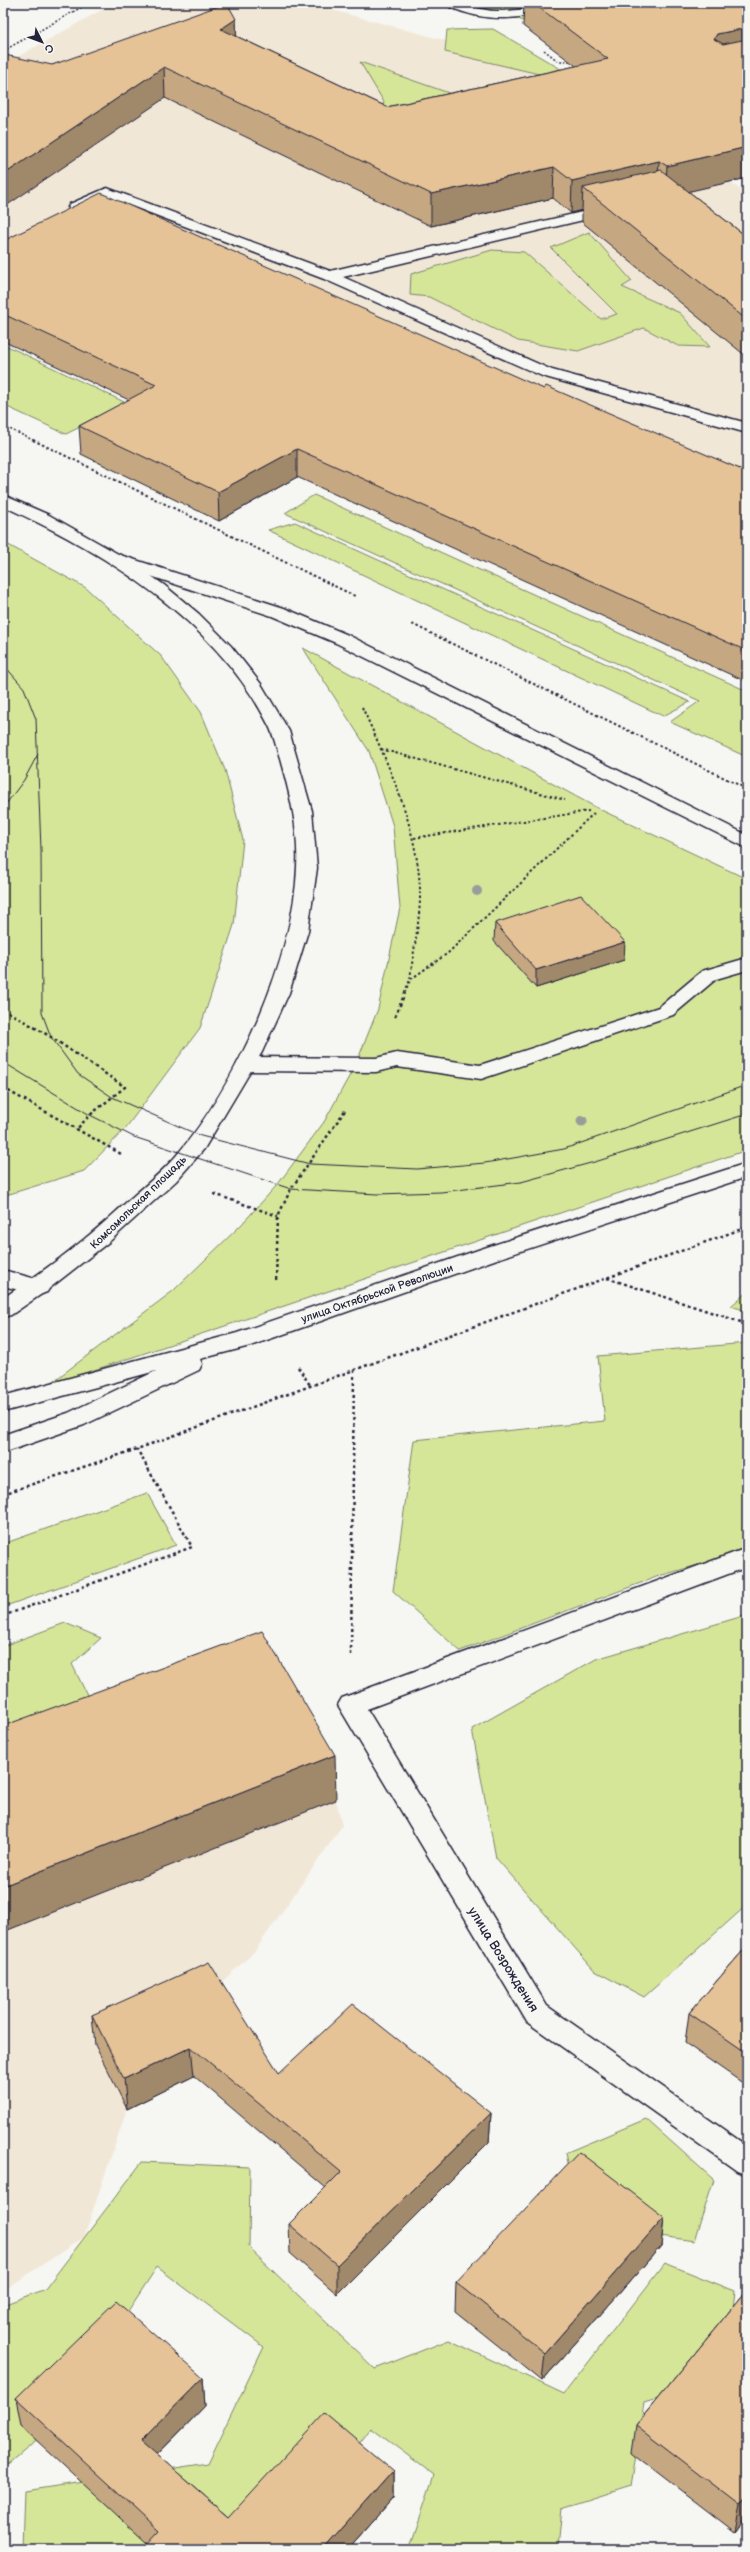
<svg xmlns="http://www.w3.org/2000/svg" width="750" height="2552" font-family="'Balsamiq Sans',sans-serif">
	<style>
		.built { fill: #f1e7d7 }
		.green { fill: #d5e699; stroke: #7c846a }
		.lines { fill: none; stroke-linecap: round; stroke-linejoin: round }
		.minor-casing { stroke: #22223b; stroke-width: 3 }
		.major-casing { stroke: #22223b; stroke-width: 3 }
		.path-far2 { stroke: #22223b; stroke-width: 1.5; stroke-dasharray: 2 2; stroke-linecap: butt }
		.path-far1 { stroke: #22223b; stroke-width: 2; stroke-dasharray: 2.5 2.5; stroke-linecap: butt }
		.path { stroke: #22223b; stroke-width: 2.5; stroke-dasharray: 3 3; stroke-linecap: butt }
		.minor { fill: #f6f6f2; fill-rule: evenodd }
		.major { fill: #f6f6f2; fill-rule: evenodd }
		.tram { stroke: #22223b; stroke-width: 1 }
		.tree { fill: #9a9c9a }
		.wall { fill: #c5a882; stroke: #22223b }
		.shaded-wall { fill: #a0886a; stroke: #22223b }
		.building { fill: #e5c397; stroke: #22223b }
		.labels { text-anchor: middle; stroke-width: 3; stroke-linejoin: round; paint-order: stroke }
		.street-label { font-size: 11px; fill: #22223b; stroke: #f6f6f2 }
		.near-street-label { font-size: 13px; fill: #22223b; stroke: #f6f6f2 }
	</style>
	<rect width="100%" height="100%" fill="#f6f6f2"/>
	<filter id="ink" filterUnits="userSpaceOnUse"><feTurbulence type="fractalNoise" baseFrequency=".025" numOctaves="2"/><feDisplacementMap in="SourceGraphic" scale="8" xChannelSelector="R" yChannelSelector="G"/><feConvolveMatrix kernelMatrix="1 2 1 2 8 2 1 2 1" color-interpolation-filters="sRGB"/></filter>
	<g filter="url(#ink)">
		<g class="built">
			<path d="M114 3H306L600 82 747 195V682L297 477 219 521 81 454 157 413 3 341V65Z"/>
			<path d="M3 1773 336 1800 342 1826 254 1952 211 1992 127 2109 84 2237 3 2291Z"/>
		</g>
		<g class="green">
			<path d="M467 3H610L524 21Z"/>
			<path d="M493 29 559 68 594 93 574 89 539 74 445 52 447 30Z"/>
			<path d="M360 62 469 100 369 142 384 102Z"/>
			<path d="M589 232 632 281 622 287 680 313 710 347 678 346 644 328 578 351 518 341 429 297 410 295 411 274 492 250 524 252 601 319 617 314 551 248Z"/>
			<path d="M3 344 143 411 82 426 66 434 3 405Z"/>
			<path d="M314 495 747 691V757L670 722 700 701 285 513Z"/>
			<path d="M295 522 690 702 663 716 268 530Z"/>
			<path d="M3 542 86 588 161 656 201 712 225 770 243 840 234 925 200 1028 125 1129 84 1171 3 1196Z"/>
			<path d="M303 648 599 809 747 879V1150L47 1386 173 1291 242 1224 278 1184 324 1122 356 1064 378 1009 400 908 393 826 369 751Z"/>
			<path d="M747 1292V1311L731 1306Z"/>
			<path d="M747 1343V1551L659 1576 460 1651 393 1591 414 1440 605 1421 598 1356Z"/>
			<path d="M147 1493 176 1545 3 1607V1544Z"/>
			<path d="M747 1615V1905L644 1997 595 1971 496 1858 472 1729 596 1659Z"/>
			<path d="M65 1623 101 1638 72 1664 90 1701 3 1745V1646Z"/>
			<path d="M646 2119 714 2180 694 2241 580 2224 565 2153Z"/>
			<path d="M142 2162 250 2167 249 2248 375 2369 449 2340 564 2394 665 2263 735 2291 726 2378 644 2403 631 2486 562 2508 558 2549H409L434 2475 371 2428 304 2517 210 2549H22L24 2491 208 2463 264 2347 157 2267 51 2428 3 2469V2305L45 2289Z"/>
		</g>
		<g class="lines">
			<defs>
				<g id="minor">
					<path d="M449 3C466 3 480 11 497 11 523 12 547 3 573 3L571 6C527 17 494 26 450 7Z"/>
					<path d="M107 188 330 271 612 205 617 206 619 209 617 212 343 277 552 370 747 423V433L542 376 324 279 108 197 75 211 68 207 70 204Z"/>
					<path d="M117 554 284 608 348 635 747 835V848L336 643 272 616 111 563 109 559 111 555Z"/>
					<path d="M747 958V970L716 979 673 1015 481 1079 397 1067 376 1072 247 1071 240 1069 237 1064 240 1059 247 1057 376 1058 397 1053 480 1065 659 1007 702 971Z"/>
					<path d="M747 1163V1177L497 1259 250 1346 200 1359 202 1364 199 1370 84 1425 3 1453V1435L68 1413 156 1371 3 1412V1396L237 1333 481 1249Z"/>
					<path d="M3 1270 47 1282 50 1287 47 1292 39 1295 3 1286Z"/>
					<path d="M747 1548V1567L367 1709 547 2006 747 2146V2175L737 2171 527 2022 338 1705 342 1698Z"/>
				</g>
				<path id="major" d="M3 495 49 515 127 559 164 585 199 614 231 646 261 684 289 731 312 811 317 868 308 931 289 993 262 1052 204 1149 176 1181 110 1241 46 1291 11 1315 3 1317V1298C48 1269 91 1236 130 1199 146 1185 162 1172 176 1156 236 1086 294 959 297 867 299 830 290 794 280 759 276 747 274 735 268 724 215 620 106 553 3 506Z"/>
			</defs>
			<use href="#minor" class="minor-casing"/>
			<use href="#major" class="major-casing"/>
			<g class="path-far2">
				<path d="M544 50 558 61H571"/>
				<path d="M3 51 89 3"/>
				<path d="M3 426 35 441"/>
			</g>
			<g class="path-far1">
				<path d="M33 440 355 596"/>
				<path d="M412 624 747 789"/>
				<path d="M362 707C388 764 417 825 420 889 421 917 413 952 410 980L404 994"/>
				<path d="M381 749 565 800"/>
				<path d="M414 838 589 811"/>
				<path d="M411 979 448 953 595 812"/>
			</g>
			<g class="path">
				<path d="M3 1009 51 1037 125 1087 90 1115 76 1130"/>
				<path d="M395 1017 405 993"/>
				<path d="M3 1088 123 1155"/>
				<path d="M214 1194 278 1216"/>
				<path d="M607 1278 747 1324"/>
				<path d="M276 1280 278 1216 291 1189 346 1109"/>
				<path d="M298 1367 310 1385"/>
				<path d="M3 1494 137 1449 747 1227"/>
				<path d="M3 1616 192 1547 137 1449"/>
				<path d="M351 1655 354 1370"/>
			</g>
			<use href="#minor" class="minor"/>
			<use href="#major" class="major"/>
			<g class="tram">
				<path d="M3 664 24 688 36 719 41 850 42 1013 51 1037 78 1074 112 1097 201 1136 310 1164 417 1169 485 1163 564 1149 747 1085"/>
				<path d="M3 808 24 780 38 754"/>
				<path d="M3 1062 90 1115 134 1137 291 1189 377 1194 441 1192 521 1182 598 1161 747 1114"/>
			</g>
		</g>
		<g class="tree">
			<circle cx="477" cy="891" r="5"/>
			<circle cx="582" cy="1121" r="5.5"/>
		</g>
		<g class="wall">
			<path d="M524 3H747V178L688 191 747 237V357L582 222V210L571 213 553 198 431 226 165 98 52 65 236 19V36L387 107 576 66 523 26Z"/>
			<path d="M3 241 544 389 747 472V682L297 477 219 521 81 454 79 426 129 400 3 341Z"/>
			<path d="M495 923 624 960 536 988 494 941Z"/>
			<path d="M747 1946V2086L685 2043 689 2013Z"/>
			<path d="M92 2015 279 2073 491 2113 489 2142 337 2294 290 2253 289 2224 326 2188 194 2076 127 2109 95 2045Z"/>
			<path d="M664 2217 661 2246 542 2381 455 2311 456 2282Z"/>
			<path d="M746 2291 747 2516 735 2532 632 2453 636 2425Z"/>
			<path d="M203 2378 205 2406 157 2455 229 2517 393 2471V2498L348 2549H143L148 2544 21 2426 16 2398Z"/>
		</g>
		<g class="shaded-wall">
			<path d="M236 19 237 49 221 29Z"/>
			<path d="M747 28V58L714 39 717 34Z"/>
			<path d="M164 67 165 98 3 208V175Z"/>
			<path d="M747 147V178L665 197 667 166Z"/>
			<path d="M659 161 657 193 583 188 582 210 571 213 572 181Z"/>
			<path d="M554 167 553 198 431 226V194Z"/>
			<path d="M297 449V477L219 521 218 492Z"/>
			<path d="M625 942 624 960 536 988V970Z"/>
			<path d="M335 1755 336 1800 3 1932V1886Z"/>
			<path d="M191 2047 194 2076 127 2109 124 2079Z"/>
			<path d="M491 2113 489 2142 337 2294V2265Z"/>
			<path d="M664 2217 661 2246 542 2381 545 2353Z"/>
			<path d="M203 2378 205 2406 144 2468 141 2441Z"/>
			<path d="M393 2471V2498L348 2549H324Z"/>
			<path d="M747 2496V2516L735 2532 740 2505Z"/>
		</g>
		<g class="building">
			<path d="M227 3 236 19 221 29 387 107 608 59 533 3H747V28L717 34 714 39 723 44 747 39V147L667 166 659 161 572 181 554 167 431 194 164 67 3 175V56L5 55 52 65Z"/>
			<path d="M661 170 747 237V320L583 188Z"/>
			<path d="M101 193 544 389 546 386 747 472V651L297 449 218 492 79 426 156 385 3 314V241Z"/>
			<path d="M581 895 625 942 536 970 495 923Z"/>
			<path d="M262 1631 335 1755 3 1886V1726Z"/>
			<path d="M747 1946V2053L689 2013Z"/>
			<path d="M209 1962 279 2073 353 2004 491 2113 337 2265 289 2224 341 2172 191 2047 124 2079 92 2015Z"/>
			<path d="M579 2152 664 2217 545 2353 456 2282Z"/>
			<path d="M746 2291 747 2292V2496L740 2505 636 2425Z"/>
			<path d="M116 2301 203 2378 141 2441 229 2517 324 2413 393 2471 324 2549H143L160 2531 16 2398Z"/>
		</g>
	</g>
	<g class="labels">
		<g class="street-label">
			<text transform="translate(138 1202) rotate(-44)" y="4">Комсомольская площадь</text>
			<text transform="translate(377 1293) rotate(-19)" y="4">улица Октябрьской Революции</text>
		</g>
		<g class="near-street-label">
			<text transform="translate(504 1959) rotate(58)" y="5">улица Возрождения</text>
		</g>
	</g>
	<rect width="750" height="2552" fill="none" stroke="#f6f6f2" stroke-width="16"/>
	<rect x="8" y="8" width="734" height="2536" fill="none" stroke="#22223b" stroke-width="1.5" filter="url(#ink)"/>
	<g transform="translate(42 42) rotate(132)" stroke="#f6f6f2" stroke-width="3" paint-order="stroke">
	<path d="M0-3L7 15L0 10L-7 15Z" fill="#22223b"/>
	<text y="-6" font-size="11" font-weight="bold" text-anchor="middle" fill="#22223b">С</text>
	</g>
</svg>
